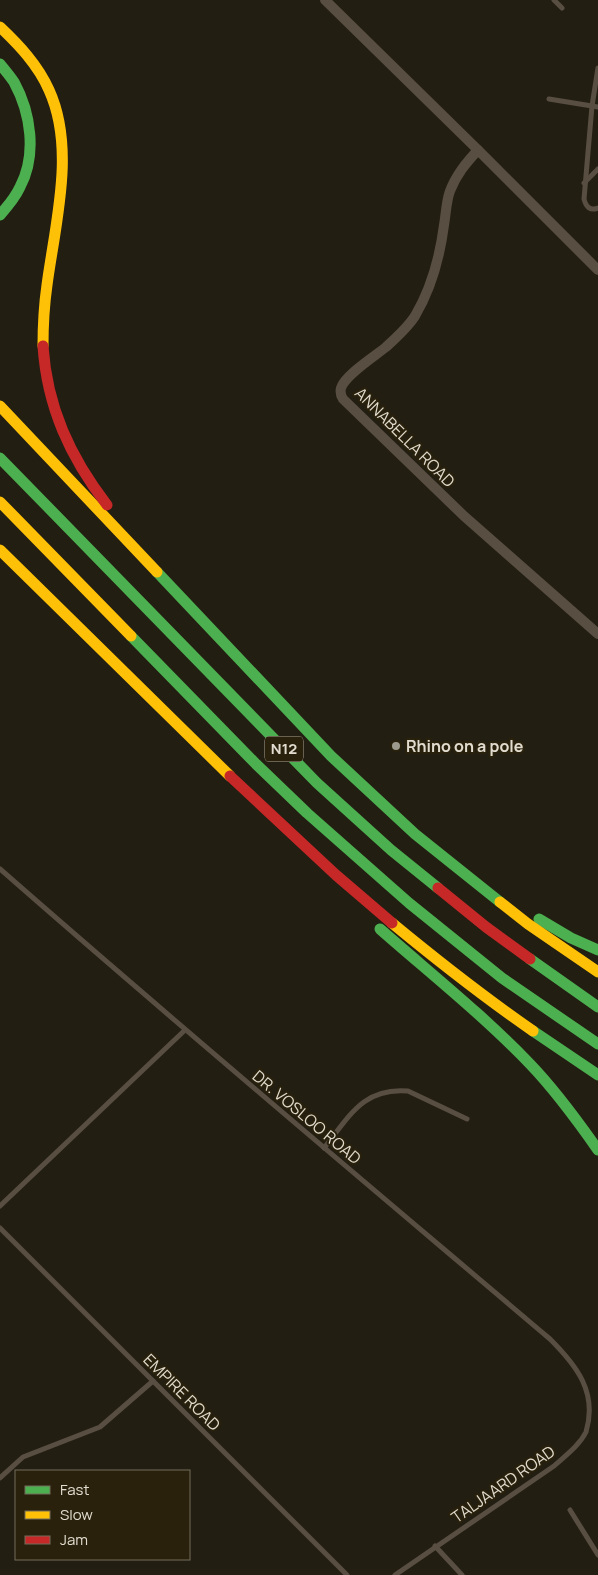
<svg xmlns="http://www.w3.org/2000/svg" width="598" height="1575" font-family="Manrope,sans-serif">
	<style>
		.lines { fill: none; stroke-linecap: round; stroke-linejoin: round }
		.lane { stroke: #594e42; stroke-width: 5 }
		.street { stroke: #594e42; stroke-width: 10 }
		.fast { stroke: #4caf50; stroke-width: 11 }
		.slow { stroke: #ffc107; stroke-width: 11 }
		.jam { stroke: #c62828; stroke-width: 11 }
		.poi-dot { fill: #9e9a8d; stroke: #29210c; stroke-width: 2 }
		.labels { text-anchor: middle; stroke-width: 4; stroke-linejoin: round; paint-order: stroke }
		.shield { fill: #29210c; stroke: #aaa494; stroke-width: 1 }
		.shield-label { font-size: 15px; font-weight: bold; fill: #e1dccf }
		.street-label { font-size: 16px; fill: #e1dccf; stroke: #29210c }
		.poi-label { font-size: 16px; font-weight: bold; fill: #e1dccf; stroke: #29210c; text-anchor: start }
	</style>
	<rect width="100%" height="100%" fill="#231e12"/>
	<g class="lines">
		<g class="lane">
			<path d="M554 0 562 8"/>
			<path d="M598 68 592 106 598 107"/>
			<path d="M549 99 592 106 584 199C586 207 590 211 598 208"/>
			<path d="M584 183 598 169"/>
			<path d="M0 869C181 1028 366 1183 550 1339 576 1365 598 1392 586 1432 579 1446 565 1456 554 1466L395 1575"/>
			<path d="M324 1148C349 1117 363 1087 408 1091L467 1119"/>
			<path d="M0 1206 185 1030"/>
			<path d="M0 1228 347 1575"/>
			<path d="M0 1478 23 1457 100 1427 153 1381"/>
			<path d="M570 1510 598 1555"/>
			<path d="M435 1546 462 1575"/>
		</g>
		<g class="street">
			<path d="M325 0 478 150C466 163 456 175 450 191 446 202 446 214 444 225 440 256 431 289 415 316 408 327 396 338 386 347 375 356 345 375 341 388 340 392 341 396 343 399L464 516 598 634"/>
			<path d="M478 150 598 270"/>
		</g>
		<g class="fast">
			<path d="M0 64C5 70 10 76 14 82 31 113 37 155 20 187 15 198 8 206 0 215"/>
			<path d="M0 458 317 783 391 850 438 888"/>
			<path d="M157 572 331 756 415 834 500 902"/>
			<path d="M131 636 256 764 307 813 409 903 502 978 598 1044"/>
			<path d="M539 919 571 938 598 950"/>
			<path d="M380 929C430 973 483 1015 530 1064 555 1090 577 1120 598 1150"/>
			<path d="M530 959 598 1007"/>
			<path d="M533 1031 598 1075"/>
		</g>
		<g class="slow">
			<path d="M0 27C19 45 38 65 49 90 76 149 55 224 47 285 44 306 43 326 43 346"/>
			<path d="M0 406 157 572"/>
			<path d="M0 502 131 636"/>
			<path d="M0 550 230 776"/>
			<path d="M500 902 528 924 598 972"/>
			<path d="M392 923C438 961 484 997 533 1031"/>
		</g>
		<g class="jam">
			<path d="M43 346C47 407 70 457 107 505"/>
			<path d="M230 776 336 875 392 923"/>
			<path d="M438 888 486 927 530 959"/>
		</g>
	</g>
	<circle class="poi-dot" cx="396" cy="746" r="5"/>
	<g class="labels">
		<rect class="shield" x="265" y="736.5" width="38" height="25" rx="4"/>
		<g class="shield-label">
			<text x="284" y="754">N12</text>
		</g>
		<g class="street-label">
			<text transform="translate(405 437) rotate(45)" y="6">ANNABELLA ROAD</text>
			<text transform="translate(307 1117) rotate(40)" y="6">DR. VOSLOO ROAD</text>
			<text transform="translate(182 1392) rotate(45)" y="6">EMPIRE ROAD</text>
			<text transform="translate(503 1484) rotate(-35)" y="6">TALJAARD ROAD</text>
		</g>
		<g class="poi-label">
			<text x="406" y="752">Rhino on a pole</text>
		</g>
	</g>
	<rect x="15" y="1470" width="175" height="90" fill="#29210c" stroke="#736c5a"/>
	<rect x="25" y="1486" width="25" height="8" fill="#4caf50" stroke="#736c5a"/>
	<text x="60" y="1495" font-size="15" fill="#e1dccf">Fast</text>
	<rect x="25" y="1511" width="25" height="8" fill="#ffc107" stroke="#736c5a"/>
	<text x="60" y="1520" font-size="15" fill="#e1dccf">Slow</text>
	<rect x="25" y="1536" width="25" height="8" fill="#c62828" stroke="#736c5a"/>
	<text x="60" y="1545" font-size="15" fill="#e1dccf">Jam</text>
</svg>
